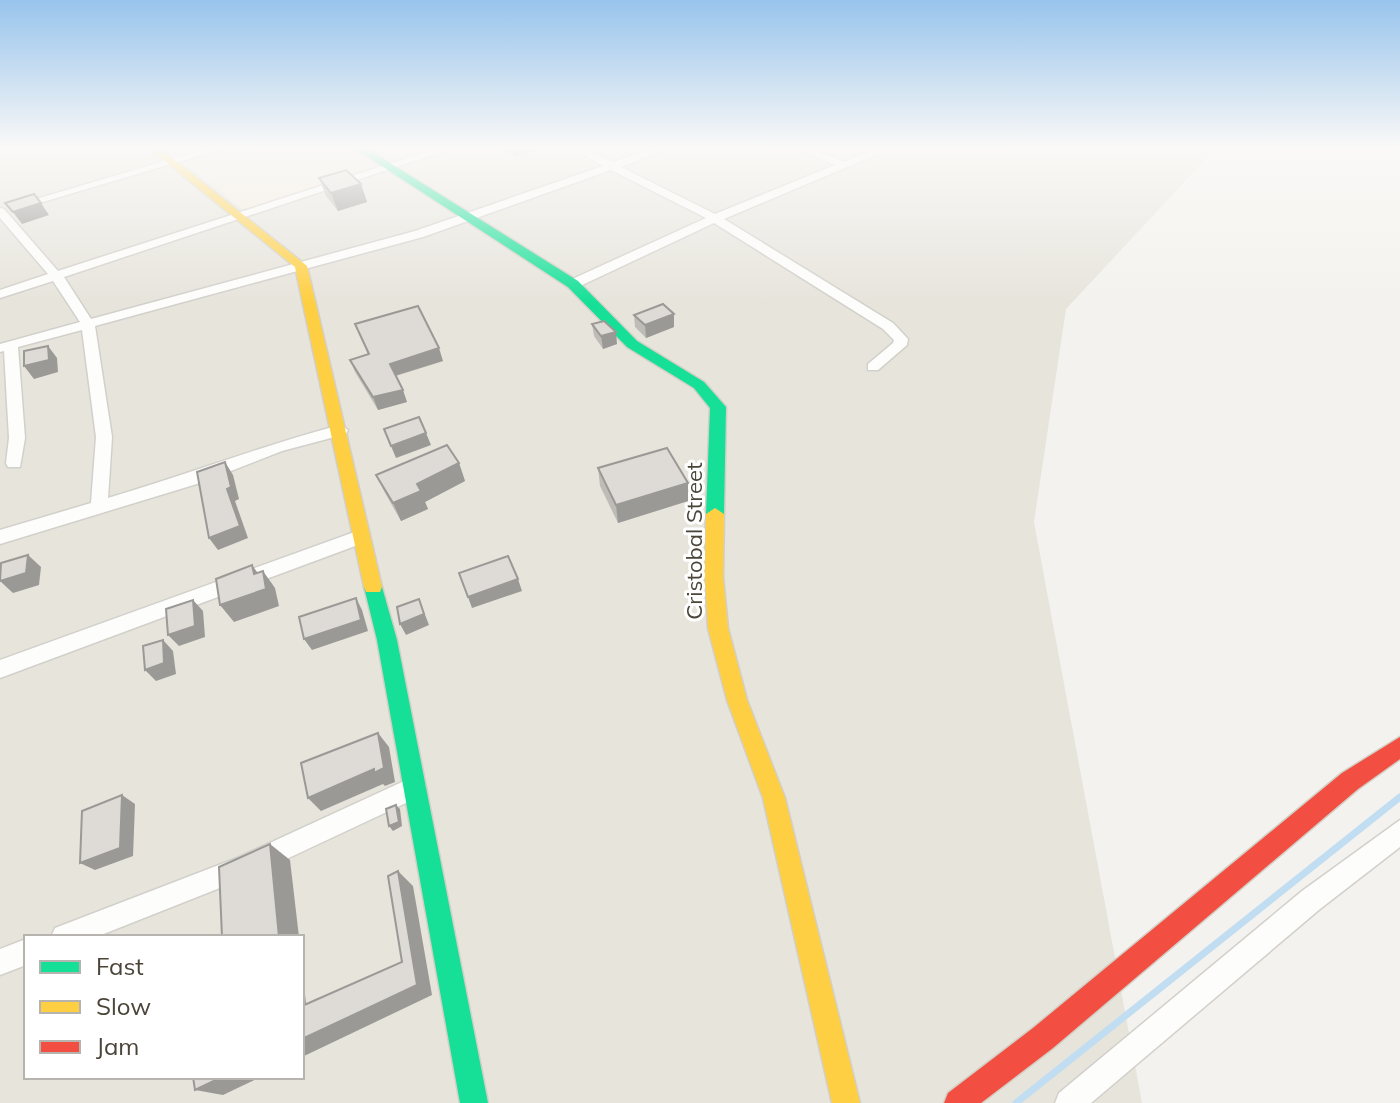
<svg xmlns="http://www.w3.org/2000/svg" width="1400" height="1103" font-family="Mulish,sans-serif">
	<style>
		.residential { fill: #e7e4dc; fill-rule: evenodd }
		.commercial { fill: #f3ebdf }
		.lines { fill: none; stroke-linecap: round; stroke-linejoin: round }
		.stream { stroke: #c0ddf1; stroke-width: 7 }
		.street-casing { stroke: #d2d0cb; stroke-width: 3 }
		.fast-casing { stroke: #d3cfc5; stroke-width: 3 }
		.slow-casing { stroke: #d3cfc5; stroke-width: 3 }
		.jam-casing { stroke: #d3cfc5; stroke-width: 3 }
		.street { fill: #fdfdfc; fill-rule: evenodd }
		.fast { fill: #16e098; fill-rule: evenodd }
		.slow { fill: #ffcf43; fill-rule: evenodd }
		.jam { fill: #f24e42; fill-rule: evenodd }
		.wall { fill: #bfbcb8 }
		.shaded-wall { fill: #9b9996 }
		.building { fill: #dedbd6; stroke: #9b9996; stroke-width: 2 }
		.labels { text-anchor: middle; stroke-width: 6; stroke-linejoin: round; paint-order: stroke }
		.street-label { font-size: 22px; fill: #4b4439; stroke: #fff }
	</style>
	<rect width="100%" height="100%" fill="#f4f2ee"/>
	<path class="residential" d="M0 148H1216L1066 309 1034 522 1142 1103H0ZM26 937H302V1077H26Z"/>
	<path class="commercial" d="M244 148H344L379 169 247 213 187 164Z"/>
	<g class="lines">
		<path class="stream" d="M1016 1103 1400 797"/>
		<defs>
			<g id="street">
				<path d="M209 148H225L19 209 9 207Z"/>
				<path d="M438 148H453L64 277 91 319 415 231 603 166 571 148H584L613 162 655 148H669L621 167 715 214 835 165 798 148H811L844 162 878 148H892L724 219 893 323 908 339 907 345 878 370H868V364L893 343 894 340 883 329 714 223 578 287H568V281L706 218 611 170 423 237 95 326 112 437 108 498C186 475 261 446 340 425L348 430 346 434 282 451 200 483 0 544V530L91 503 96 437 82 330 18 347 25 438 20 467H8L6 463 9 438 4 351 0 352V344L80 322 53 281 0 298V290L48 274 0 218V208L4 209 58 271Z"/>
				<path d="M360 530 369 537 366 542 0 678V660Z"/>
				<path d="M415 776 423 779 426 787 423 795 250 876 96 937H51L55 928 237 858Z"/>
				<path d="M1400 820V847L1320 909 1091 1103H1055L1059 1093 1302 891Z"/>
				<path d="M26 939V965L0 975V949Z"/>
			</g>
			<g id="fast">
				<path d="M354 148H366L578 281 637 341 704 382 726 407 724 514 721 519H709L706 514 710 408 694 388 627 347 568 287Z"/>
				<path d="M373 579 380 582 382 587 397 640 488 1103H460L377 640 364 587 366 582Z"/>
			</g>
			<g id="slow">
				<path d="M149 148H160L307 266 382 587 380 592H366L364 587 295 267Z"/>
				<path d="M715 508 724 514 723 577 728 628 747 700 785 798 860 1103H832L763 798 727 700 708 628 705 577 706 514Z"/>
			</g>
			<path id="jam" d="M1400 737V759L1358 789 1053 1048 981 1103H944L948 1093 1033 1028 1342 773Z"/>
		</defs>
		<use href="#street" class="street-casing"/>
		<use href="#fast" class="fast-casing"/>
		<use href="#slow" class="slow-casing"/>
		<use href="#jam" class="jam-casing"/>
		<use href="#street" class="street"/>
		<use href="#fast" class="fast"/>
		<use href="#slow" class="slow"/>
		<use href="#jam" class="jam"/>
	</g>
	<g class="wall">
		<path d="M502 148H537L514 156Z"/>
		<path d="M319 178 361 184 367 202 338 211 326 196Z"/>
		<path d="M634 315 674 327 646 338 635 327Z"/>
		<path d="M355 324 443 361 396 376 407 402 378 410 355 372 350 360 368 354Z"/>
		<path d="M592 324 617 344 603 349 594 336Z"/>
		<path d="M459 463 465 481 425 502 428 509 401 521 385 493 376 475Z"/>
		<path d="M598 468 688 501 618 523 600 486Z"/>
	</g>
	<g class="shaded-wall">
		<path d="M513 148H537L514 156Z"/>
		<path d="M361 184 367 202 338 211 331 193Z"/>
		<path d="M41 203 49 215 22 224 13 212Z"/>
		<path d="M674 314V327L646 338 645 325Z"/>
		<path d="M616 332 617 344 603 349 601 336Z"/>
		<path d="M48 346 57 358 58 372 34 379 24 366Z"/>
		<path d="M439 348 443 361 394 376 390 364Z"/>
		<path d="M403 390 407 402 378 410 373 397Z"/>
		<path d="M426 433 431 445 396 458 391 446Z"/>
		<path d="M225 462 233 475 239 499 235 501 248 538 218 550 209 538 227 489Z"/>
		<path d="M459 463 465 481 425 502 428 509 401 521 393 503 417 484Z"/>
		<path d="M688 483V501L618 523 616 505Z"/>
		<path d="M28 555 41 567 39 585 13 593 0 581Z"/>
		<path d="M252 565 265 583 263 571 275 588 279 606 234 622 220 605 254 574Z"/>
		<path d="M518 579 522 591 472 608 468 597Z"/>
		<path d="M356 598 362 610 368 631 312 650 304 639Z"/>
		<path d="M419 599 429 625 406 635 400 624Z"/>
		<path d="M193 600 203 611 205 637 179 646 168 635Z"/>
		<path d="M163 640 173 651 176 674 156 681 145 670Z"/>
		<path d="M378 733 389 747 395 782 385 786 383 784 321 811 308 798 374 769Z"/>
		<path d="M122 795 135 804 133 856 95 870 80 863Z"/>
		<path d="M396 805 400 809 402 826 393 831 389 826Z"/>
		<path d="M270 844 290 860 299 937H279Z"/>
		<path d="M398 871 413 886 432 995 302 1057V1039L417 985Z"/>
		<path d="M302 966 308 1022 302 1019Z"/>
		<path d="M222 1077H261L223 1095 195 1090Z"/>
	</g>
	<g class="building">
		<path d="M346 170 361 184 331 193 319 178Z"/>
		<path d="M34 194 41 203 13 212 5 203Z"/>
		<path d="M663 304 674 314 645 325 634 315Z"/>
		<path d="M418 306 439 348 390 364 403 390 373 397 350 360 369 354 355 324Z"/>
		<path d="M604 321 616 332 601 336 592 324Z"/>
		<path d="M48 346 49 360 24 366V351Z"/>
		<path d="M419 417 426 433 391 446 384 429Z"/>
		<path d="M447 445 459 463 417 484 421 491 393 503 376 475Z"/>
		<path d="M667 448 688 483 616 505 598 468Z"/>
		<path d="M225 462 231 487 227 489 240 526 209 538 197 472Z"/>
		<path d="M28 555 26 573 0 581 1 563Z"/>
		<path d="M508 556 518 579 468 597 459 573Z"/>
		<path d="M252 565 254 574 263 571 266 589 220 605 216 579Z"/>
		<path d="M356 598 361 620 304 639 299 617Z"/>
		<path d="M419 599 424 614 400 624 397 607Z"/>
		<path d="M193 600 195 626 168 635 166 609Z"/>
		<path d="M163 640 164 663 145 670 143 646Z"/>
		<path d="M378 733 384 768 374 773V769L308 798 301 763Z"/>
		<path d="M122 795 120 848 80 863 82 811Z"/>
		<path d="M396 805 399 822 389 826 386 809Z"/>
		<path d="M270 844 279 937H222L219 867Z"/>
		<path d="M398 871 417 985 302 1039V1006L402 962 388 876Z"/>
		<path d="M193 1077H222L195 1090Z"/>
	</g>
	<linearGradient id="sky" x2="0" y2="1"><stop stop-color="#98c4ec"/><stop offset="0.49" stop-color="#faf9f7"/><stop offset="1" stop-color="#faf9f7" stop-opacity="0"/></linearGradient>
	<rect width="1400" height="302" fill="url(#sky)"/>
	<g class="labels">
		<g class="street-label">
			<text transform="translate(694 541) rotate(-90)" y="8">Cristobal Street</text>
		</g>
	</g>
	<rect x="24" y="935" width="280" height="144" fill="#ffffff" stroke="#b7b4b0" stroke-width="2"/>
	<rect x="40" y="961" width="40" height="12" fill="#16e098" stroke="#b7b4b0" stroke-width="2"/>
	<text x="96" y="975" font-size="24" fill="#4b4439">Fast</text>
	<rect x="40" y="1001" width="40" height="12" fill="#ffcf43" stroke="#b7b4b0" stroke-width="2"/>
	<text x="96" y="1015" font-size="24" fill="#4b4439">Slow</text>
	<rect x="40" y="1041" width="40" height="12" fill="#f24e42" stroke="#b7b4b0" stroke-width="2"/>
	<text x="96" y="1055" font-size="24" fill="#4b4439">Jam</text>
</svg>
